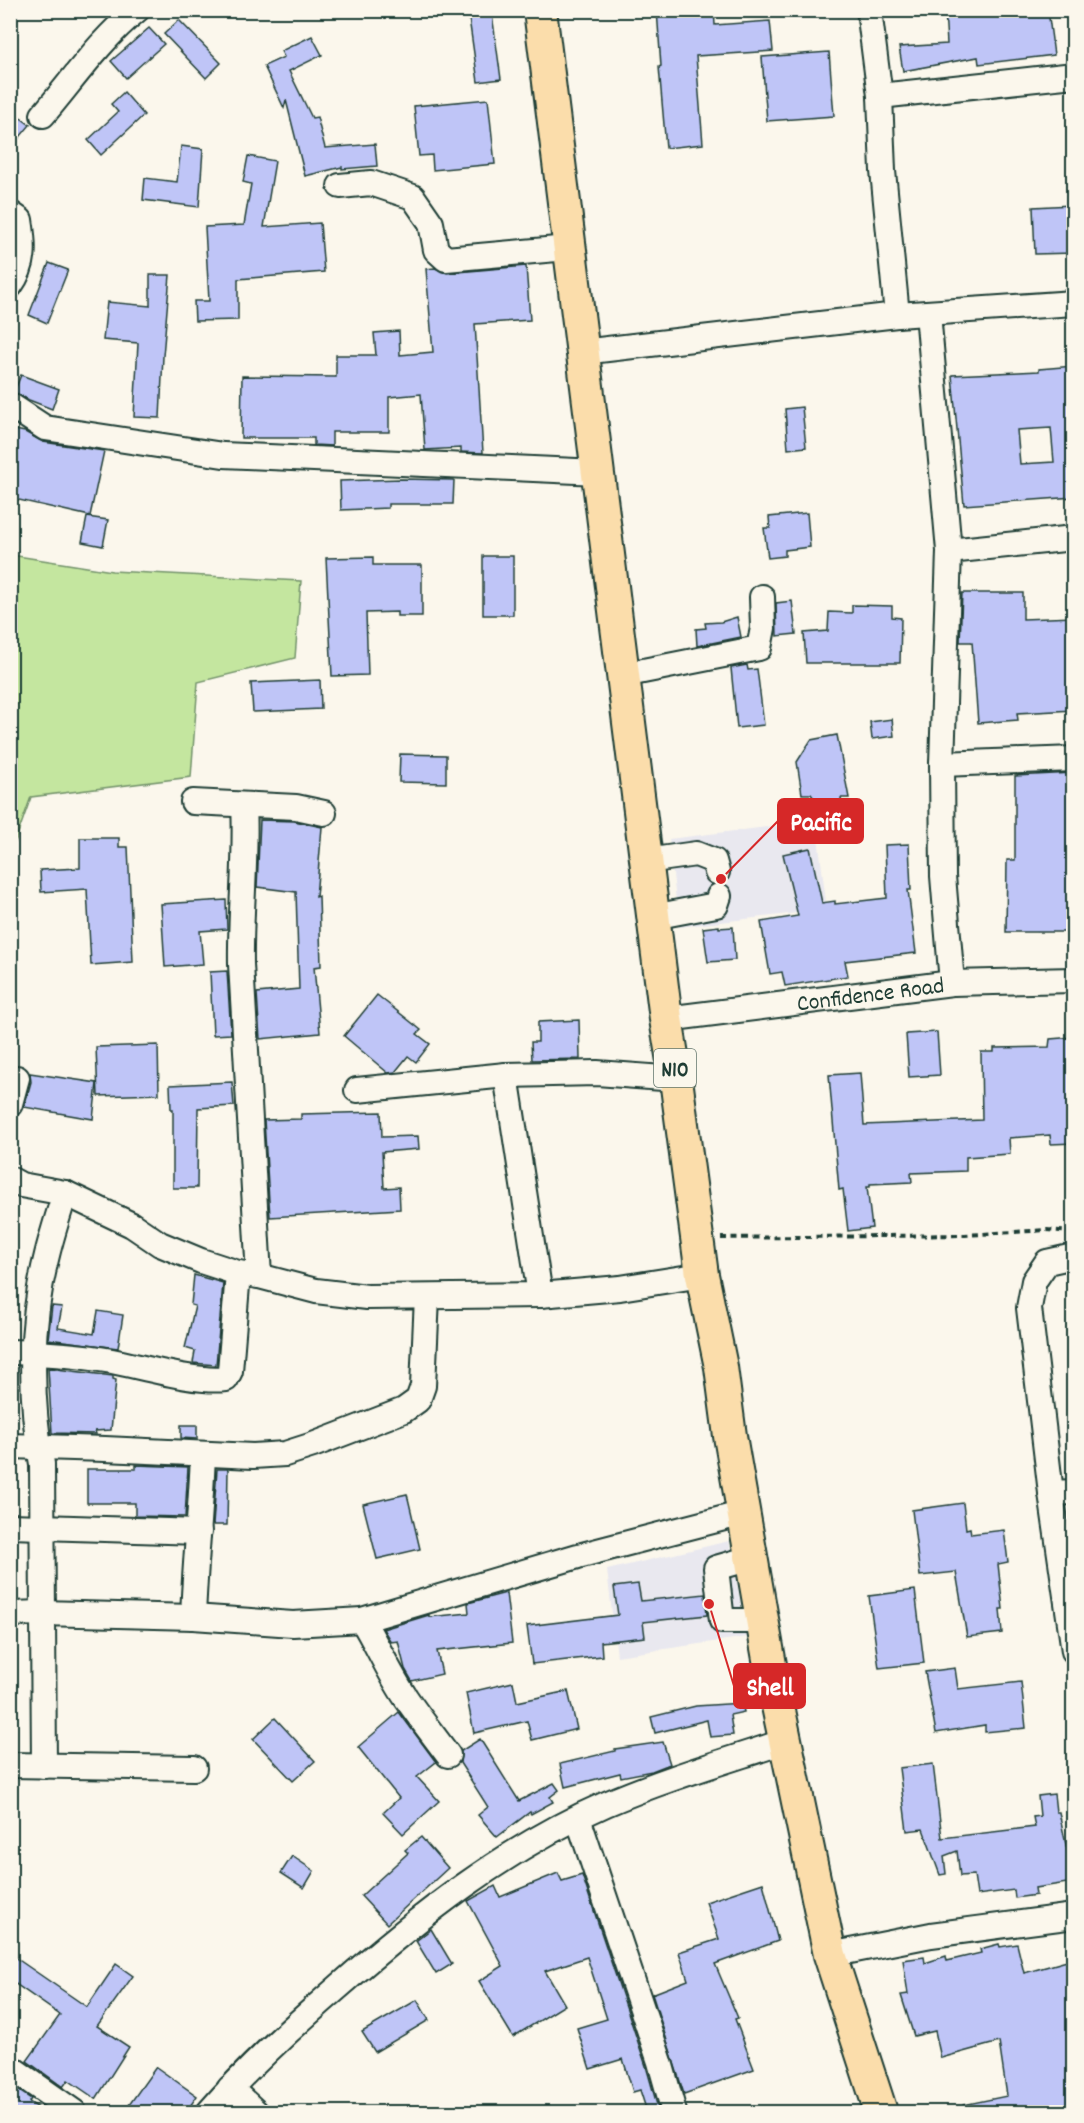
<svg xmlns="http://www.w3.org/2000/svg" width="1084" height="2123" font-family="Dekko,sans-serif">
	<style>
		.built { fill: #e9e8ef }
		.green { fill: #c4e69f; stroke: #72926a; stroke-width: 1.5 }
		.building { fill: #bfc5f7; stroke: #1f3d34; stroke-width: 1.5; fill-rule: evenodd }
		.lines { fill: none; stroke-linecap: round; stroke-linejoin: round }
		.minor-casing { stroke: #1f3d34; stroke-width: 28 }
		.major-casing { stroke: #1f3d34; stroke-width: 36 }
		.path { stroke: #1f3d34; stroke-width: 4; stroke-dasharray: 6 4.5; stroke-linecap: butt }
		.minor { stroke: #fbf7ec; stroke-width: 24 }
		.major { stroke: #fbddab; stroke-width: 32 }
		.labels { text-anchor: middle; stroke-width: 4.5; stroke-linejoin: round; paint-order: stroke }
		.shield { fill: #fbf7ec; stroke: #61756b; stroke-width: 1.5 }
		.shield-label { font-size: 22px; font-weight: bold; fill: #1f3d34 }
		.street-label { font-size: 24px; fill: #1f3d34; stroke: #fbf7ec }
		.leader { fill: none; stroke: #d62828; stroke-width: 2 }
		.callout-dot { fill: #d62828; stroke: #fbf7ec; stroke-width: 2 }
		.callout { fill: #d62828; stroke: #d62828; stroke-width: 2 }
		.callout-label { font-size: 26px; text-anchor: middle; font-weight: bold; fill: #fff }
	</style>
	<rect width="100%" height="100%" fill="#fbf7ec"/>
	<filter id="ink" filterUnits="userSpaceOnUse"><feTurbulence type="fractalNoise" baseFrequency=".0167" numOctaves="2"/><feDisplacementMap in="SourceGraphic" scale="12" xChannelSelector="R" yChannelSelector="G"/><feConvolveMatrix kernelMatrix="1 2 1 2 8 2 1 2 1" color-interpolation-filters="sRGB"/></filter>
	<g filter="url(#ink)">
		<g class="built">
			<path d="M816 821 826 902 796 906 797 913 679 927 669 839Z"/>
			<path d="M729 1541 747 1637 617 1656 607 1570Z"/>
		</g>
		<path class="green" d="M11 555 112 571 301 581 295 658 198 682 191 777 31 797 11 853Z"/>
		<g class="building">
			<path d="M657 10H714L715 25 770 21 773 51 696 56 703 144 666 148 659 67 661 66Z"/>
			<path d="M945 10H1048L1054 55 979 64 978 57 903 71 899 47 947 44Z"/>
			<path d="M492 14 501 79 478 82 469 18Z"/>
			<path d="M179 20 221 63 206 78 164 34Z"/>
			<path d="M149 28 164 44 126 78 111 61Z"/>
			<path d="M312 36 322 55 289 71 312 118 317 117 325 148 375 144 377 166 342 169V167L305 176 286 100 284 108 264 66 284 57 281 51Z"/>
			<path d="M829 52 834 116 767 121 762 57Z"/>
			<path d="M124 92 144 115 101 155 88 140 118 112 111 104Z"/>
			<path d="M488 99 495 164 433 170 432 155 419 156 414 106Z"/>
			<path d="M10 110 30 125 10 149Z"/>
			<path d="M181 146 203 149 199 207 143 200 145 178 177 182Z"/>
			<path d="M248 156 275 161 264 227 320 223 324 272 238 279V320L195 321 194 301H209L205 227 244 225 251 184 243 182Z"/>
			<path d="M1072 205 1074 253 1035 254 1033 207Z"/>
			<path d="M49 263 68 270 47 323 29 315Z"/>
			<path d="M526 266 530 320 475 324 483 453 461 452V448L425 450 421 394 389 397V432H332V446L314 445V438H241L242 376 336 377V355H376L374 333 399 331 400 355 433 352 426 269 435 268 447 273Z"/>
			<path d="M150 275H170L163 356 160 418 134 417 138 343 103 340 107 302 150 306Z"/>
			<path d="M1074 366V497L964 505 952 375 1039 371V369ZM1051 428 1054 462 1020 464 1017 430Z"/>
			<path d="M21 375 59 389 52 409 29 400 14 392Z"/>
			<path d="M802 407 806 447 788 449 785 409Z"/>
			<path d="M10 429 25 432 43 442 104 451 90 516 10 498Z"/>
			<path d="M401 479 454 480 453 504H388V508L341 510 340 481Z"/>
			<path d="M807 513 810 547 785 550V556L768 558 764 528H770L769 517Z"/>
			<path d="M87 517 108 520 103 546 82 542Z"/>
			<rect x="483" y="556" width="30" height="59"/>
			<path d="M373 557V565H422V616H397V612L366 613 368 675 332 676 326 558Z"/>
			<path d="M962 593H1023V619L1074 617V710L1017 713 1018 720 978 723 972 642H960Z"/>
			<path d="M792 601 796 634 777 636 776 603Z"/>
			<path d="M852 605 892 606V617L901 618 900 663H806L804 633 828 631 829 612 852 613Z"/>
			<path d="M737 617 741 637 697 646 696 629 706 628 705 623 721 622Z"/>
			<path d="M747 665 748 670 757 669 764 725 737 728 731 668Z"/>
			<path d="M320 680 321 709 253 712 251 683Z"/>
			<path d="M892 719 894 736 872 739 870 722Z"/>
			<path d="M837 735 849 798H841L842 806 821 808 811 794H802L797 762 811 740Z"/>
			<path d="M400 754 446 755V783L399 782Z"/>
			<path d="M1074 773V932H1006L1007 860H1015V776Z"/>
			<path d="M260 820 294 821 322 827 316 897 319 896 321 966 314 967 320 1033 260 1039 257 993 299 989 296 892 257 887Z"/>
			<path d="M80 838H119V847H128L133 962 91 965 87 889 41 892 40 870 80 868Z"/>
			<path d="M909 844 911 890H908L916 953 845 961 848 976 785 986 782 972 770 974 761 922 798 916 783 854 810 848 822 903 835 901V904L887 898 885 845Z"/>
			<path d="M226 900 227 929 200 931 203 964 165 967 161 904Z"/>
			<path d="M719 926V928L733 927 735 960 708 962 703 928Z"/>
			<path d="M227 971 231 1034 213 1035 210 972Z"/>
			<path d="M377 995 421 1030 417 1034 430 1044 416 1062 408 1056 395 1072 388 1073 344 1036Z"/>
			<path d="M579 1020 580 1059 532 1060 531 1042H538V1022Z"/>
			<path d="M937 1032 940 1075 909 1077 906 1034Z"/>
			<path d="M1074 1037V1143L1051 1144 1050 1135 1009 1138 1010 1154 966 1157V1171L911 1173 912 1182 870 1184V1187H867L872 1228 848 1231 843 1189 839 1190 829 1075 860 1073 864 1125 982 1120 981 1052H994V1048L1049 1047 1050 1039Z"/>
			<path d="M158 1045 159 1094 98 1096 96 1047Z"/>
			<path d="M30 1073 97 1083 93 1119 24 1107 31 1082Z"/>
			<path d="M232 1082 234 1106 198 1108 197 1188H173V1109H171L170 1085Z"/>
			<path d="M381 1112 382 1137 418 1136 419 1149 382 1152 384 1188 399 1187 400 1209 270 1217 264 1120 301 1119V1114Z"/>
			<path d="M194 1275 223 1283 216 1365 193 1363 195 1351 185 1348 195 1306 191 1305Z"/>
			<path d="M52 1306 62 1307 58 1328 94 1334 98 1311 123 1315 118 1348 48 1339Z"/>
			<path d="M48 1368 113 1376V1379L116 1380 111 1430 95 1431 96 1434 52 1433Z"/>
			<path d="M181 1425H197V1439L181 1438Z"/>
			<path d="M136 1465 188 1467 185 1517 135 1516V1503H87V1469H136Z"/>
			<path d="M217 1469H228L227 1525H213Z"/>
			<path d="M407 1494 420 1549 377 1559 363 1504Z"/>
			<path d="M963 1503 966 1529 970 1528 971 1534 1004 1530 1008 1562 998 1564 1003 1609H1000L1002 1633 967 1637 956 1572 920 1576 912 1510Z"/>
			<path d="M638 1584 641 1601 705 1594 707 1615 643 1622 645 1637 601 1642 602 1656 532 1664 527 1626 618 1615 614 1587Z"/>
			<path d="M915 1590 924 1663 879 1668 869 1596Z"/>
			<path d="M506 1593 512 1643 437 1651 442 1674 412 1681 405 1669 398 1641 391 1642 383 1629 429 1615V1617L469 1613 468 1603Z"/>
			<path d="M955 1668 958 1689 1021 1682 1026 1728 985 1732V1725L936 1733 925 1672Z"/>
			<path d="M513 1682 517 1702 568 1691 577 1729 532 1740 527 1721 474 1733 466 1693Z"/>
			<path d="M742 1703 744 1712 730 1715 733 1735 710 1737 707 1720 655 1733 651 1717 696 1706Z"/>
			<path d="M399 1712 436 1762 417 1777 439 1801 403 1834 383 1813 399 1798 358 1747Z"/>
			<path d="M275 1718 315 1761 293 1781 253 1739Z"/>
			<path d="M480 1739 519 1801 554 1783 559 1790 550 1797 553 1802 531 1814 530 1812 497 1837 478 1815 488 1807 460 1763 461 1751Z"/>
			<path d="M663 1742 670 1764 652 1771 621 1777 620 1773 565 1787 560 1764 615 1751V1749Z"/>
			<path d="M933 1764 942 1838 1035 1827 1033 1817 1040 1816 1038 1796 1054 1794 1056 1812H1059L1074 1882 1035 1888 1036 1895 1015 1898 1014 1890 977 1895 974 1875 960 1876 957 1851 944 1856 946 1874 940 1875 923 1829 907 1831 899 1768Z"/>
			<path d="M421 1837 448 1868 387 1924 361 1896 408 1853 405 1850Z"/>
			<path d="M292 1856 314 1871 304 1888 281 1873Z"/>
			<path d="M558 1873 562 1881 582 1875 646 2066 659 2112H647L640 2090 633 2092 623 2059 590 2069 577 2028 607 2019 587 1957 545 1971 565 2005 513 2037 479 1981 503 1966 468 1901 495 1886 500 1897Z"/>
			<path d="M763 1883 778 1941 715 1964 738 2018 735 2019 754 2069 684 2094 652 1994 688 1980 679 1952 719 1939 706 1902Z"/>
			<path d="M431 1929 452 1964 436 1974 416 1941Z"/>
			<path d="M999 1944 1000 1947 1017 1944 1024 1973 1074 1959V2112H964L963 2105 1007 2096 999 2042 941 2058 935 2031 914 2036 901 1995 908 1994 903 1960 924 1957 925 1963 946 1956 947 1961 981 1953 980 1949Z"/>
			<path d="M10 1954 87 2007 116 1964 133 1976 97 2026 129 2047 96 2099 68 2080 63 2087 27 2061 60 2015 10 1980Z"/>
			<path d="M417 2000 429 2020 375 2052 362 2032Z"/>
			<path d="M156 2067 197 2096 186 2112H124Z"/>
			<path d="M10 2085 31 2099 29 2102 45 2112H10Z"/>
		</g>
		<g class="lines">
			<defs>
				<g id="minor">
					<path d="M869 10 880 96 883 171 897 315"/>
					<path d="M880 96 1074 75"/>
					<path d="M43 115C73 80 100 40 137 10"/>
					<path d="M340 186 371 183 413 197 431 223 436 250 446 259 568 248"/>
					<path d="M10 213 20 220C24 245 26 264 10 286"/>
					<path d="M928 313 949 551 942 764 943 876 952 983"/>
					<path d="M582 352 897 315 1074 303"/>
					<path d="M10 405 45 428 223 455 598 472"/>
					<path d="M949 551 1074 538"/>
					<path d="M623 675 759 648 763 628 762 597"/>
					<path d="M942 764 1074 759"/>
					<path d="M193 802 296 807 324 813"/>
					<path d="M244 805C247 858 240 911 241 964L259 1276"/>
					<path d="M646 861 696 854 714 861 717 872"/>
					<path d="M653 917 716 905 719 896"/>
					<path id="s1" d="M666 1019 952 983 1074 980"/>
					<path d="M506 1075 540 1295"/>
					<path d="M357 1090 506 1075 597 1073 676 1079"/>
					<path d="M10 1104 17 1078"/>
					<path d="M10 1179 21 1185 65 1193 132 1225 160 1244 201 1261 238 1273 259 1276 316 1291 367 1297 540 1295 620 1288 702 1275"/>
					<path d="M1074 1256 1047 1262 1034 1281 1029 1308 1051 1493 1074 1651"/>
					<path d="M10 1352C44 1353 79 1355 112 1361 143 1367 196 1383 226 1379L230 1371 238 1273"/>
					<path d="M10 1446 105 1449 253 1456 285 1454 313 1445 404 1410 418 1400 423 1386 427 1297"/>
					<path d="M1051 1493 1074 1492"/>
					<path d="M10 1526 199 1532"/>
					<path d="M751 1558 716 1568 722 1621H762"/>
					<path d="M10 1614 42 1613 193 1617 293 1624 362 1620 578 1556 744 1513"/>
					<path d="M193 1617C195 1562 201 1509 203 1454"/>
					<path d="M362 1620C378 1646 389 1673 406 1698 419 1717 434 1736 448 1755"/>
					<path d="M10 1765 194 1768"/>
					<path d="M44 1766 42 1464C29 1396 30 1322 47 1255 52 1234 59 1213 65 1193"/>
					<path d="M578 1818 660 2062 674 2112"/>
					<path d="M830 1955 931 1935 1074 1916"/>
					<path d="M10 2067 74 2112"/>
					<path d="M230 2088 256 2112"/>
					<path d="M209 2112C248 2067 291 2028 336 1989 418 1917 505 1848 606 1804 664 1779 726 1761 786 1741"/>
				</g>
				<path id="major" d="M540 10 666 1019 676 1079 702 1275 721 1367 730 1436 773 1682 830 1955 881 2112"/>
			</defs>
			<use href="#minor" class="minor-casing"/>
			<use href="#major" class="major-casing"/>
			<path class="path" d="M721 1238 965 1235 1047 1230 1074 1232"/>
			<use href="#minor" class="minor"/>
			<use href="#major" class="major"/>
		</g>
	</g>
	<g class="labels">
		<rect class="shield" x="654" y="1049" width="42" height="38" rx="4.5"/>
		<g class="shield-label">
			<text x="675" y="1076">N10</text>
		</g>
		<g class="street-label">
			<text dy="8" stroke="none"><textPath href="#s1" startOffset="206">Confidence Road</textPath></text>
		</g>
	</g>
	<path class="leader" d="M721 879L778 821M709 1604L734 1686"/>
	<g class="callout-dot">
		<circle cx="721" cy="879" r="6"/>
		<circle cx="709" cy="1604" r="6"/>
	</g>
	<g class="callout">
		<rect x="778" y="799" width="85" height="44" rx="6"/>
		<rect x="734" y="1664" width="71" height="44" rx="6"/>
	</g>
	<g class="callout-label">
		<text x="821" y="830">Pacific</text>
		<text x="770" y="1695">Shell</text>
	</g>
	<rect width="1084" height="2123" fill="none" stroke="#fbf7ec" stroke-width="36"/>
	<rect x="18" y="18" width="1048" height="2087" fill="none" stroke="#1f3d34" stroke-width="2" filter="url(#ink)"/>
</svg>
